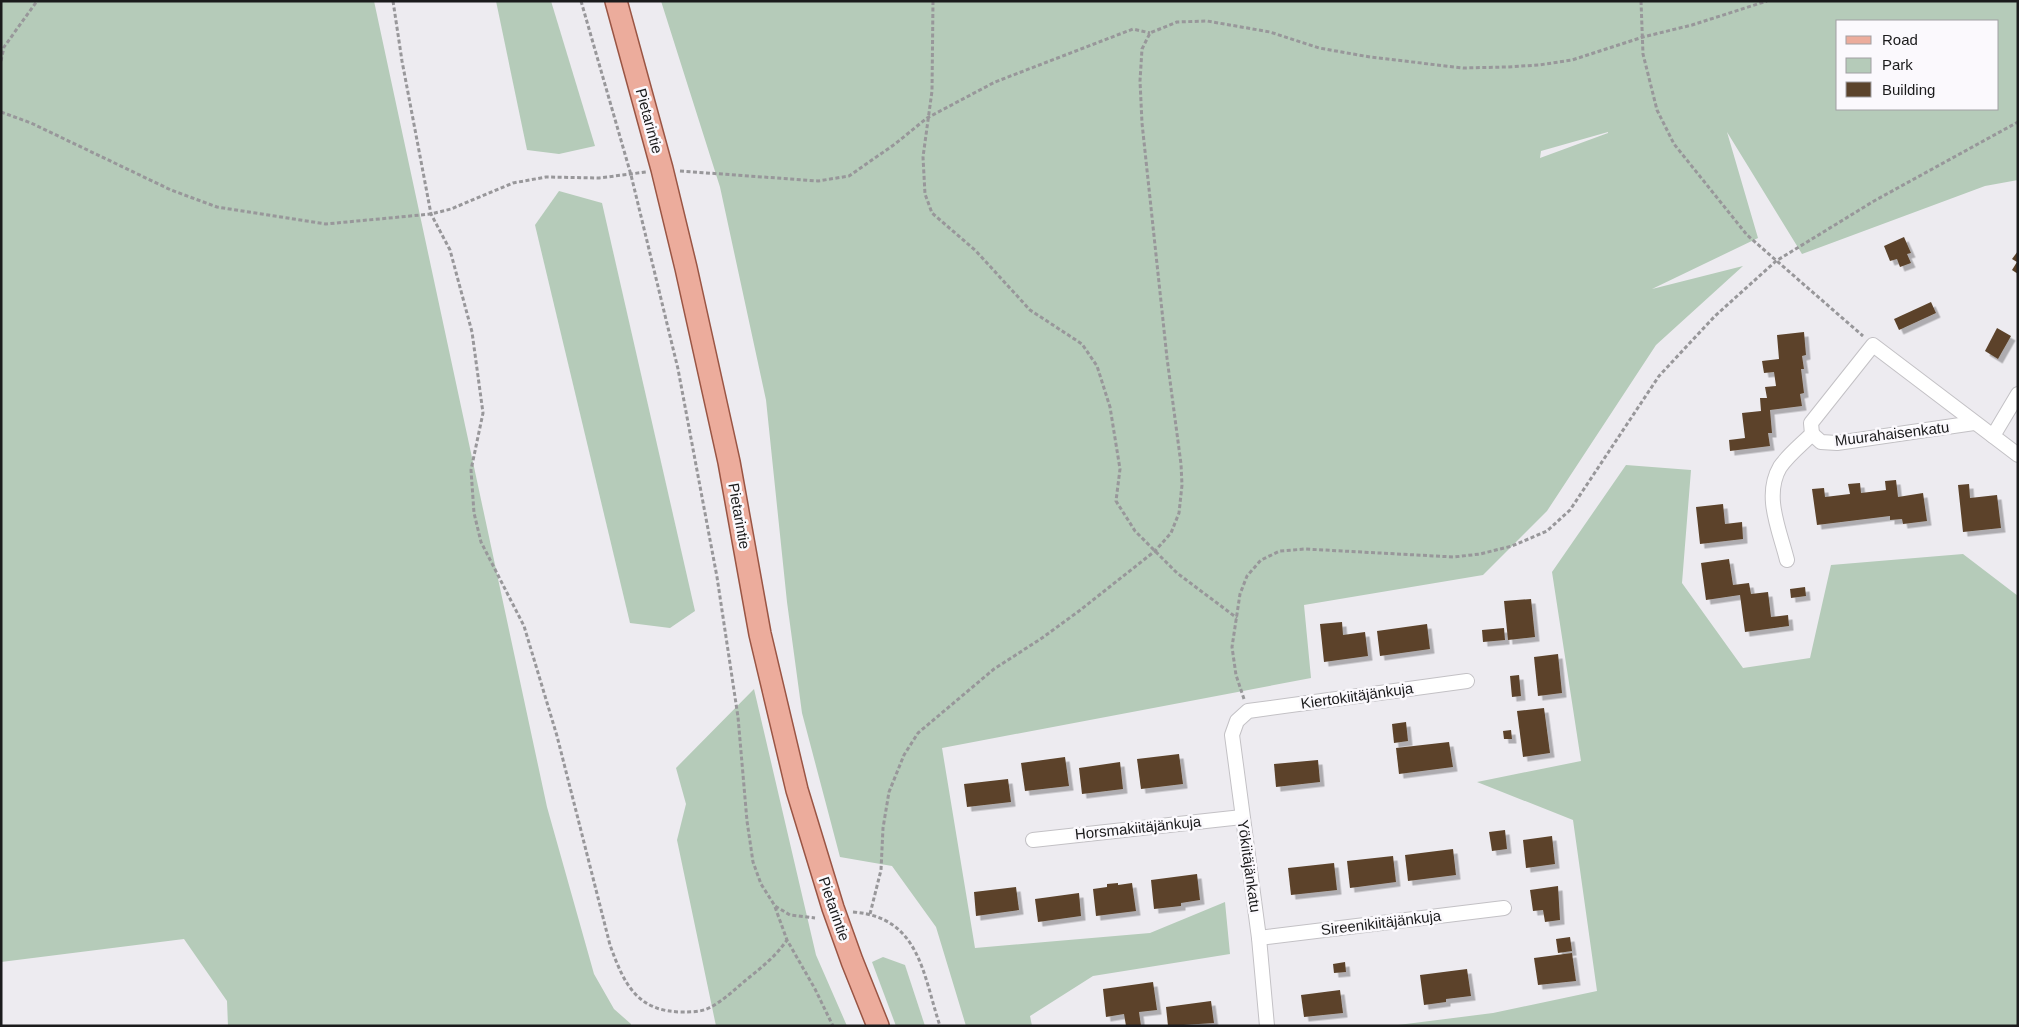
<svg xmlns="http://www.w3.org/2000/svg" width="2019" height="1027" font-family="Helvetica,sans-serif">
	<style>
		.green { fill: #b5cbb9; fill-rule: evenodd }
		.building { fill: #5b432b; filter: url(#shadow) }
		.lines { fill: none; stroke-linecap: round; stroke-linejoin: round }
		.street-casing { stroke: #c3c1c5; stroke-width: 16 }
		.primary-casing { stroke: #9a5544; stroke-width: 24 }
		.path { stroke: #98979a; stroke-width: 3; stroke-dasharray: 4 2.5; stroke-linecap: butt }
		.street { stroke: #fff; stroke-width: 14 }
		.primary { stroke: #ecac9c; stroke-width: 21 }
		.labels { text-anchor: middle; stroke-width: 5; stroke-linejoin: round; paint-order: stroke }
		.street-label { font-size: 15px; fill: #1b1b1c; stroke: #fbf9fd }
	</style>
	<defs>
		<filter id="shadow"><feDropShadow dx="4.5" dy="4.5" stdDeviation="0" flood-color="#0004"/></filter>
	</defs>
	<rect width="100%" height="100%" fill="#edebf0"/>
	<g class="green">
		<path d="M1 1H374L547 807 594 974 614 1009 631 1024V1026H228L227 1001 184 939 1 962Z"/>
		<path d="M496 1H551L595 146 559 154 527 150Z"/>
		<path d="M661 1H2018V180L1985 186 1802 254 1727 132 1758 238 1652 289 1743 266 1656 345 1547 511 1483 575 1304 605 1311 678 942 748 975 948 1150 933 1225 902 1230 954 1093 976 1030 1016 1032 1026H966L936 927 892 866 840 857 802 713 787 602 766 400 720 187ZM1998 21V109H1838V21ZM1608 132V133L1540 158 1541 151Z"/>
		<path d="M559 191 602 203 695 611 670 628 630 623 535 225Z"/>
		<path d="M1626 465 1691 470 1682 583 1743 668 1810 658 1831 565 1963 554 2018 596V1026H1390L1493 1013 1597 991 1573 820 1477 782 1581 761 1552 572Z"/>
		<path d="M754 689 816 955 847 1026H716L677 840 686 804 676 768Z"/>
		<path d="M883 957 905 965 925 1026H896L872 962Z"/>
	</g>
	<g class="building">
		<path d="M1904 237 1911 253 1907 254 1911 263 1900 267 1897 259 1890 261 1884 246Z"/>
		<path d="M2018 251V274L2012 270 2017 262 2012 259Z"/>
		<path d="M1931 302 1936 313 1899 330 1894 319Z"/>
		<path d="M1997 328 2011 336 1998 359 1985 351Z"/>
		<path d="M1804 332 1806 355 1802 356 1804 369H1801L1804 393 1800 394 1802 406 1770 410 1772 433H1768L1770 446 1730 451 1729 440 1745 438 1742 413 1761 411 1760 398H1767L1765 387 1776 386 1774 372 1764 373 1762 361 1779 359 1777 335Z"/>
		<path d="M1896 480 1898 497 1923 493 1927 521 1903 524 1902 519 1890 520V516L1817 525 1812 489 1824 488 1825 497 1850 494 1848 484 1860 483 1861 493 1886 490 1885 481Z"/>
		<path d="M1969 484 1970 498 1997 495 2001 528 1963 532 1958 485Z"/>
		<path d="M1723 504 1725 524 1742 522 1743 539 1700 544 1696 507Z"/>
		<path d="M1729 559 1733 585 1749 583 1751 594 1768 592 1771 617 1788 615 1789 626 1745 632 1740 595 1706 600 1701 563Z"/>
		<path d="M1805 587 1806 596 1791 598 1790 589Z"/>
		<path d="M1531 599 1535 637 1508 640 1504 601Z"/>
		<path d="M1342 622 1343 635 1365 632 1368 656 1324 662 1320 624Z"/>
		<path d="M1427 624 1430 649 1380 656 1377 631Z"/>
		<path d="M1504 628 1505 640 1483 642 1482 630Z"/>
		<path d="M1558 654 1562 693 1538 696 1534 657Z"/>
		<path d="M1519 675 1521 696 1512 697 1510 676Z"/>
		<path d="M1544 708 1550 753 1523 757 1517 711Z"/>
		<path d="M1406 722 1408 741 1394 743 1392 724Z"/>
		<path d="M1511 730 1512 739H1504L1503 731Z"/>
		<path d="M1449 742 1453 767 1399 774 1396 748Z"/>
		<path d="M1179 754 1183 784 1141 789 1137 759Z"/>
		<path d="M1065 757 1069 786 1025 791 1021 763Z"/>
		<path d="M1318 760 1320 782 1276 787 1274 764Z"/>
		<path d="M1120 762 1123 789 1082 794 1079 768Z"/>
		<path d="M1008 779 1011 802 967 807 964 784Z"/>
		<path d="M1505 830 1507 849 1492 851 1489 832Z"/>
		<path d="M1552 836 1555 864 1526 868 1523 840Z"/>
		<path d="M1453 849 1456 875 1408 881 1405 855Z"/>
		<path d="M1393 856 1396 882 1350 888 1347 861Z"/>
		<path d="M1334 863 1337 890 1291 895 1288 868Z"/>
		<path d="M1197 874 1200 900 1181 903V906L1154 909 1151 880Z"/>
		<path d="M1118 883V885L1132 883 1136 911 1096 916 1093 889 1107 887V884Z"/>
		<path d="M1558 886 1560 920 1545 922 1543 910 1533 911 1530 890Z"/>
		<path d="M1016 887 1019 910 976 916 974 892Z"/>
		<path d="M1079 893 1081 916 1038 922 1035 899Z"/>
		<path d="M1570 937 1572 951 1558 953 1556 939Z"/>
		<path d="M1572 953 1576 981 1538 985 1534 958Z"/>
		<path d="M1345 962 1346 972 1334 973 1333 964Z"/>
		<path d="M1467 969 1471 996 1446 999V1002L1424 1005 1420 975Z"/>
		<path d="M1153 982 1157 1010 1139 1012 1141 1026H1126L1124 1014 1106 1017 1103 989Z"/>
		<path d="M1340 990 1343 1013 1304 1017 1301 995Z"/>
		<path d="M1211 1001 1214 1023 1168 1026 1166 1007Z"/>
	</g>
	<g class="lines">
		<defs>
			<g id="street">
				<path d="M1812 434 1821 442 1837 443 1974 423"/>
				<path d="M1993 436 2018 394"/>
				<path d="M1787 560C1780 531 1763 496 1780 467 1788 455 1802 444 1812 434L1811 423 1873 345 2018 455"/>
				<path d="M1033 840 1242 817"/>
				<path d="M1259 938 1504 908"/>
				<path d="M1267 1026 1259 938 1232 735 1237 721 1248 711 1467 681"/>
			</g>
			<path id="primary" d="M616 1 662 169 686 268 729 462 760 634 797 790 833 908 852 961 878 1026"/>
		</defs>
		<use href="#street" class="street-casing"/>
		<use href="#primary" class="primary-casing"/>
		<g class="path">
			<path d="M393 1 402 61 431 214 450 250 472 332 483 413 471 470 474 513 481 542 524 626 557 736 610 945C624 984 637 1012 683 1012 691 1012 701 1012 709 1008 723 1001 734 990 746 980 761 968 776 956 787 940"/>
			<path d="M581 1 631 175 678 369 717 577 738 717 747 821 753 862 761 884 775 906 790 915 815 918"/>
			<path d="M933 1 932 91 923 157 925 194 932 213 976 251 1030 310 1082 344 1097 366 1110 407 1120 469 1116 501 1135 531 1177 573 1237 618"/>
			<path d="M1641 1 1643 54 1657 110 1674 144 1747 235 1863 336"/>
			<path d="M1 61 4 47 37 1"/>
			<path d="M1 112 31 123 171 190 217 207 326 224 431 214 451 209 513 183 546 177 599 178 646 172"/>
			<path d="M680 171 818 181 849 176 895 144 927 118 995 82 1133 29 1150 33"/>
			<path d="M1244 699 1236 675 1232 647 1240 594 1247 576 1261 560 1280 551 1305 549 1454 557 1480 554 1512 546 1547 531 1570 510 1659 376 1715 316 1776 261 1874 201 2018 122"/>
			<path d="M775 907 787 940 815 989 833 1026"/>
			<path d="M853 912C920 917 923 975 940 1026"/>
			<path d="M870 914 881 870 883 828 889 792 904 755 918 733 994 669 1042 638 1079 611 1155 551 1171 533 1179 513 1182 485 1181 464 1167 358 1142 123 1140 81 1142 49 1150 33 1177 22 1207 21 1270 32 1319 48 1370 57 1463 68 1507 67 1539 65 1572 60 1643 37 1692 25 1767 1"/>
		</g>
		<use href="#street" class="street"/>
		<use href="#primary" class="primary"/>
	</g>
	<g class="labels">
		<g class="street-label">
			<text transform="translate(649 121) rotate(75)" y="5">Pietarintie</text>
			<text transform="translate(1892 434) rotate(-7)" y="5">Muurahaisenkatu</text>
			<text transform="translate(739 516) rotate(80)" y="5">Pietarintie</text>
			<text transform="translate(1357 696) rotate(-8)" y="5">Kiertokiitäjänkuja</text>
			<text transform="translate(1138 828) rotate(-6)" y="5">Horsmakiitäjänkuja</text>
			<text transform="translate(1249 866) rotate(82)" y="5">Yökiitäjänkatu</text>
			<text transform="translate(834 909) rotate(71)" y="5">Pietarintie</text>
			<text transform="translate(1381 923) rotate(-7)" y="5">Sireenikiitäjänkuja</text>
		</g>
	</g>
	<rect width="2019" height="1027" fill="none" stroke="#1b1b1c" stroke-width="5"/>
	<rect x="1836" y="20" width="162" height="90" fill="#fbf9fd" stroke="#a1a0a3"/>
	<rect x="1846" y="36" width="25" height="8" fill="#ecac9c" stroke="#a1a0a3"/>
	<text x="1882" y="45" font-size="15" fill="#1b1b1c">Road</text>
	<rect x="1846" y="58" width="25" height="15" fill="#b5cbb9" stroke="#a1a0a3"/>
	<text x="1882" y="70" font-size="15" fill="#1b1b1c">Park</text>
	<rect x="1846" y="82" width="25" height="15" fill="#5b432b" stroke="#a1a0a3"/>
	<text x="1882" y="95" font-size="15" fill="#1b1b1c">Building</text>
</svg>
